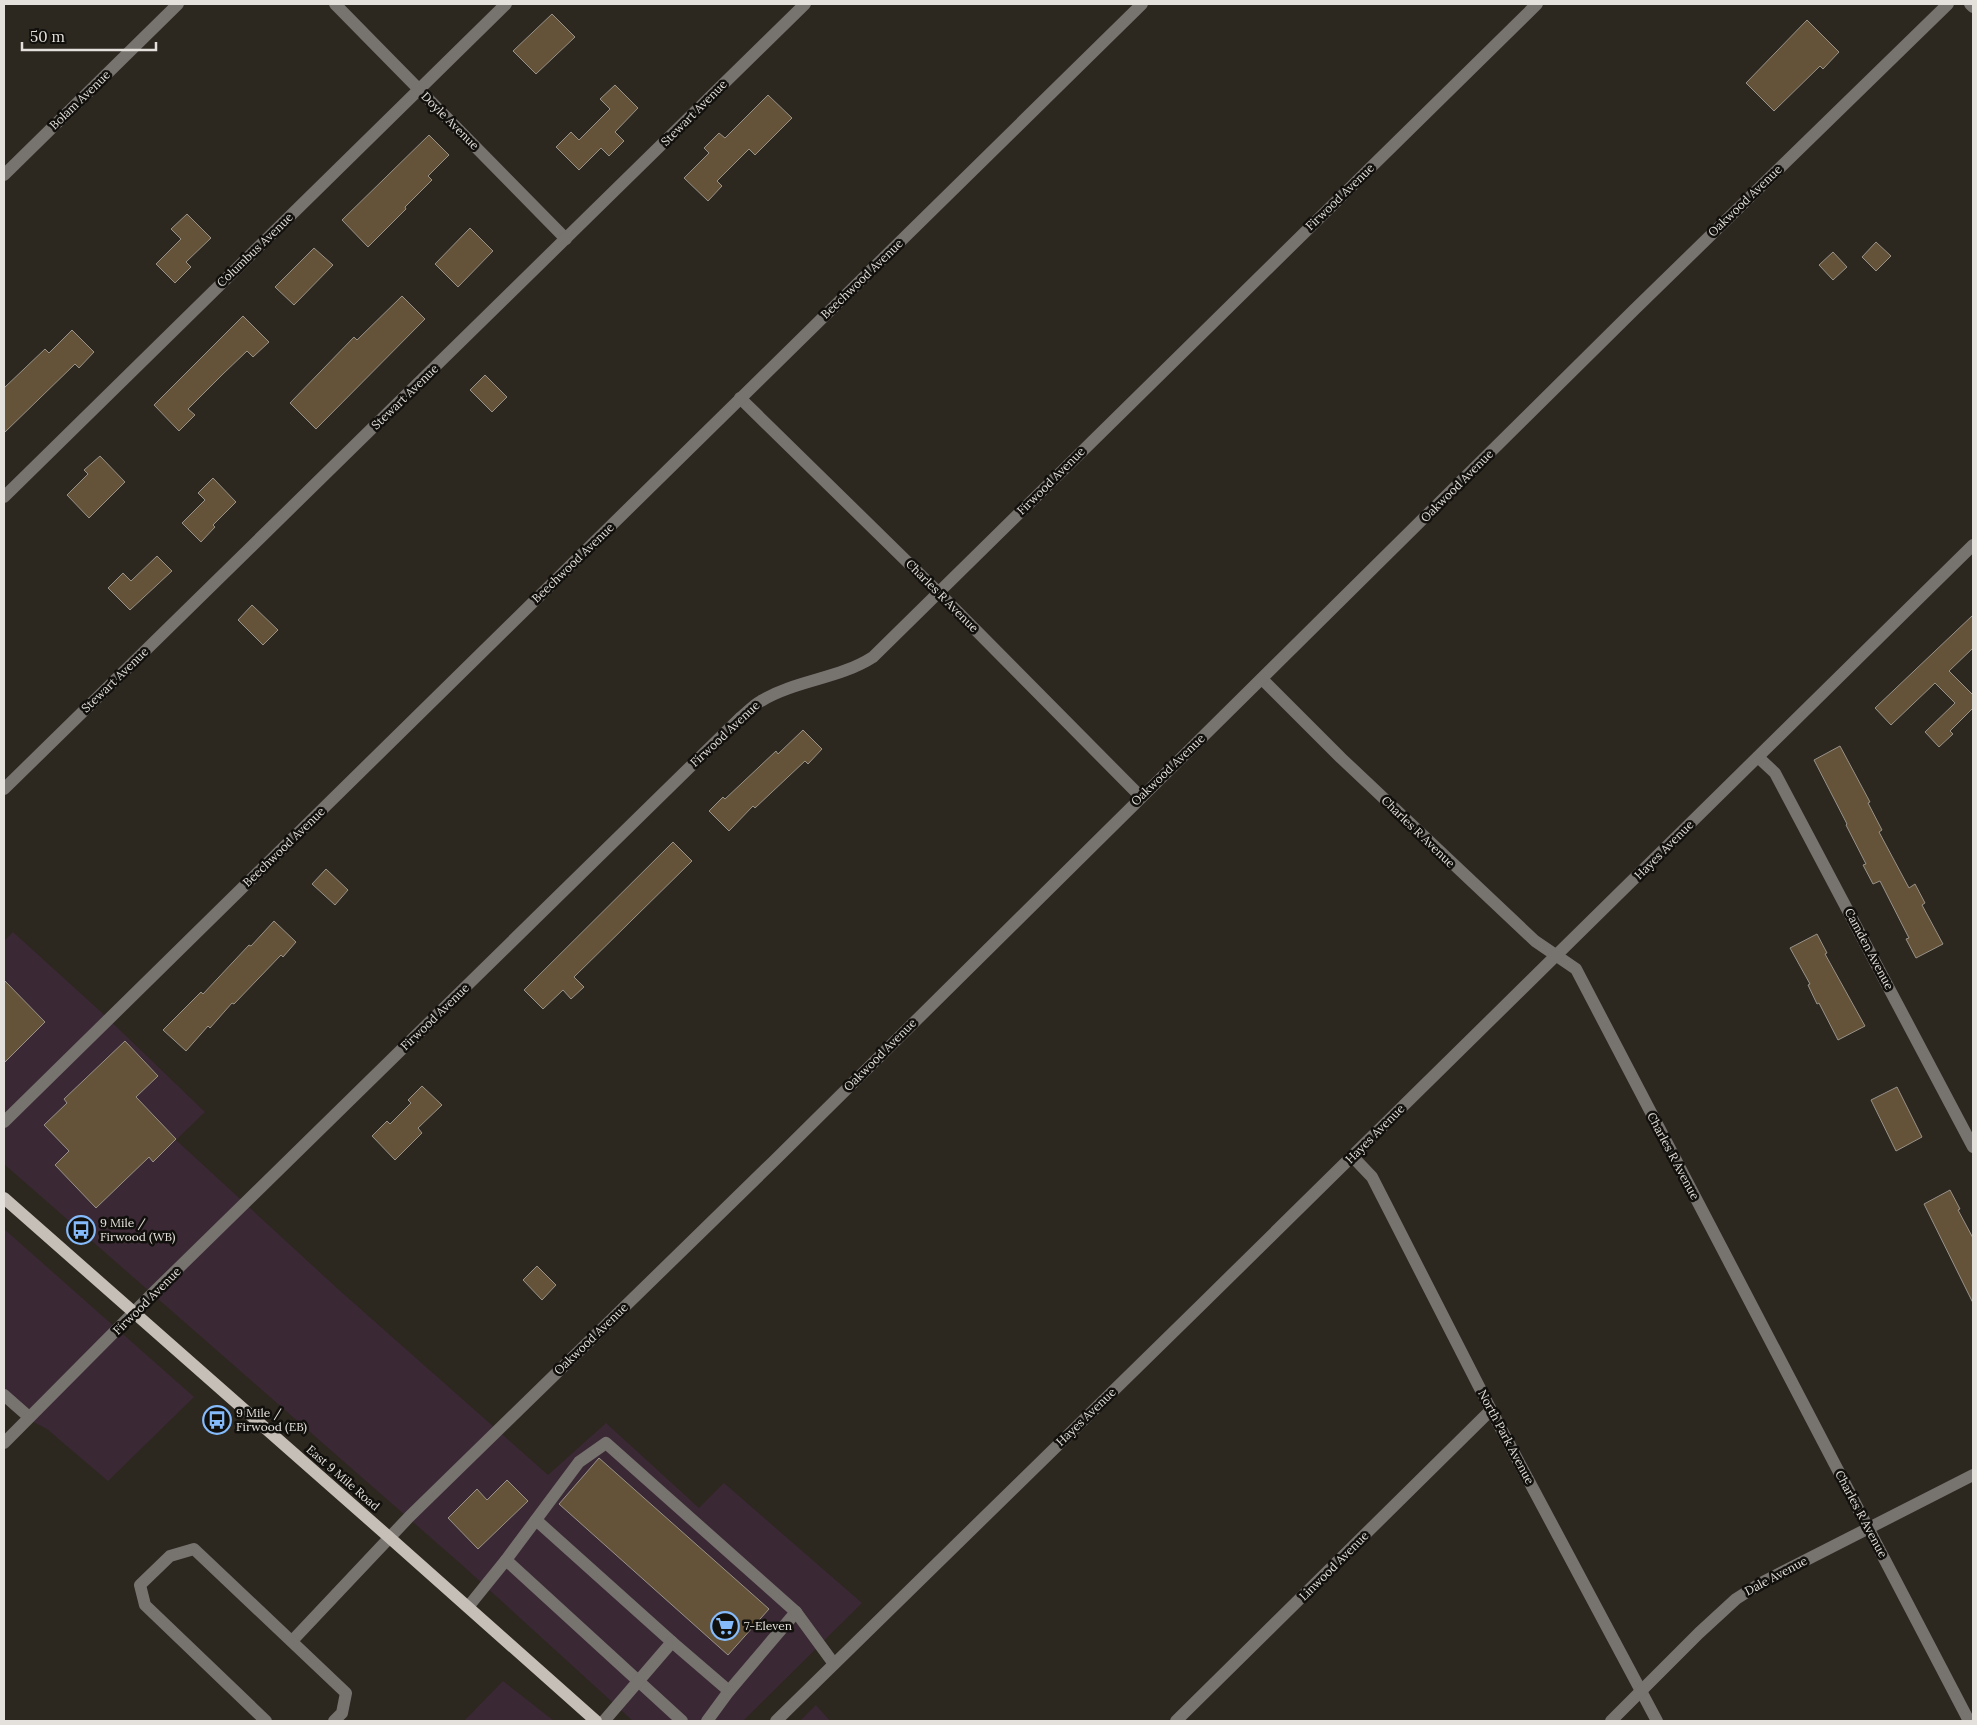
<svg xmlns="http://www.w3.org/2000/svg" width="1977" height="1725" font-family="Lora,serif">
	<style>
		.commercial { fill: #3a2934 }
		.building { fill: #645338; stroke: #989289 }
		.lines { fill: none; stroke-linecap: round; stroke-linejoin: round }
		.minor { stroke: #77736f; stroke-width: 12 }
		.major { stroke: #c6bfb8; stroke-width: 12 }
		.labels { text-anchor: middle; stroke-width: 5; stroke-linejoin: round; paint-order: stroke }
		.street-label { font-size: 12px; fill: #e4e0db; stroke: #12100d }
		.poi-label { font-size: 12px; fill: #e4e0db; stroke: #12100d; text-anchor: start }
	</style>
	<rect width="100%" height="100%" fill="#2c271f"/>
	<g class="commercial">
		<path d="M13 932 100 1011 205 1112 176 1140 339 1290 548 1475 606 1423 699 1508 724 1483 862 1603 743 1721H633L462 1565 4 1164V941Z"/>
		<path d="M4 1229 194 1397 108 1481 47 1429 14 1412 4 1402Z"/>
		<path d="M503 1681 554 1721H464Z"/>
		<path d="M816 1705 830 1721H800Z"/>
	</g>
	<g class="building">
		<path d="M552 14 575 37 536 74 513 51Z"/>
		<path d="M1807 20 1839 52 1823 69 1820 66 1774 111 1746 83Z"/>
		<path d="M615 85 638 108 615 132 624 141 609 156 601 148 579 170 556 147 571 132 579 140 610 109 600 99Z"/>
		<path d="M768 95 792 118 755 155 749 149 717 181 722 186 708 201 684 178 709 153 704 148 719 133 725 138Z"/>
		<path d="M429 135 449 155 428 176 432 180 405 207 406 209 368 247 342 220Z"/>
		<path d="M187 214 211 238 186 262 191 267 175 283 156 264 181 239 171 229Z"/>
		<path d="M470 228 493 251 458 287 435 264Z"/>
		<path d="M1876 242 1891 256 1876 271 1862 257Z"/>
		<path d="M314 248 333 265 294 305 275 287Z"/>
		<path d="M1833 252 1847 267 1833 280 1819 265Z"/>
		<path d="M402 296 425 319 316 429 290 403 354 337 357 340Z"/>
		<path d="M243 316 269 342 253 357 247 351 223 374 188 409 195 415 179 431 154 405Z"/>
		<path d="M72 330 94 352 79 368 75 364 4 433V388L45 349 49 353Z"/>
		<path d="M485 375 507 397 492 412 470 390Z"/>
		<path d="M100 456 125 482 89 518 67 495 88 474 84 470Z"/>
		<path d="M213 478 236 502 213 525 215 527 201 542 182 523 205 500 198 493Z"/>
		<path d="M157 556 172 571 130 610 108 588 123 573 131 581Z"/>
		<path d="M252 605 278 630 263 645 238 620Z"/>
		<path d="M1973 615V648L1949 671 1973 695V708L1950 731 1953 734 1939 747 1925 732 1955 703 1935 683 1891 725 1875 708Z"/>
		<path d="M803 730 822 749 808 764 805 761 755 808 753 806 729 831 709 811 723 797 725 799 776 751 778 754Z"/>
		<path d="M1840 746 1870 802 1868 803 1882 830 1879 832 1909 888 1915 884 1925 903 1922 905 1943 944 1916 958 1906 939 1909 938 1880 881 1873 884 1863 865 1866 864 1846 825 1847 824 1814 760Z"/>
		<path d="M673 842 692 861 574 977 584 987 571 999 563 990 543 1009 524 990Z"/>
		<path d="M326 869 348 890 335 905 312 884Z"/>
		<path d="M274 921 296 942 283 957 281 955 234 1004 232 1003 210 1028 208 1026 186 1051 163 1030 201 992 203 994 249 945 251 946Z"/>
		<path d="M1817 934 1827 953 1825 954 1865 1026 1838 1040 1819 1003 1817 1004 1808 985 1810 984 1790 948Z"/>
		<path d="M4 980 45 1022 4 1063Z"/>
		<path d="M125 1041 158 1076 136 1097 176 1139 153 1162 149 1157 96 1208 55 1165 69 1151 44 1125 67 1103 64 1099Z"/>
		<path d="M422 1086 442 1105 418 1128 422 1133 395 1160 372 1136 387 1121 390 1124 411 1103 408 1100Z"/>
		<path d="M1897 1087 1922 1137 1896 1151 1871 1100Z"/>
		<path d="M1950 1190 1960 1209 1958 1210 1973 1238V1303L1924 1204Z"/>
		<path d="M537 1266 556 1285 542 1300 523 1280Z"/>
		<path d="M599 1458 769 1609 728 1655 559 1504Z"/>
		<path d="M507 1480 528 1501 478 1549 448 1518 477 1489 487 1500Z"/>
	</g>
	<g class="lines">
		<g class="minor">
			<path d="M335 4 566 239"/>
			<path d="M1970 4 1973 7"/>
			<path d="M4 175 178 4"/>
			<path d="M740 398 938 592 1141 797"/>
			<path d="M4 497 506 4"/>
			<path d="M1262 679 1341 758 1535 941 1576 969 1969 1721"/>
			<path d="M1758 757 1775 773 1973 1147"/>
			<path d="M4 789 805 4"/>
			<path d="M4 1122 1142 4"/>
			<path d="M1352 1156 1372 1177 1491 1410 1657 1721"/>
			<path d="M4 1395 29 1417"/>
			<path d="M4 1443 155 1291 740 718C747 713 753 705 761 701 796 680 839 679 873 657L1537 4"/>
			<path d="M536 1520 672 1642"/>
			<path d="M506 1560 682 1721"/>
			<path d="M468 1607 506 1560 579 1462 606 1443 796 1612 729 1691 672 1642 604 1721"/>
			<path d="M796 1612 834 1664"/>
			<path d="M292 1641 409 1517 774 1161 1634 310 1948 4"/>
			<path d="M266 1721 145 1605 140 1585 170 1556 194 1549 346 1693 342 1713 334 1721"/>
			<path d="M707 1721 729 1691"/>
			<path d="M776 1721 1203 1303 1973 545"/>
			<path d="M1176 1721 1491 1410"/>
			<path d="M1611 1721 1699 1633 1736 1599 1761 1583 1973 1475"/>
		</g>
		<path class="major" d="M4 1198 390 1538 596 1721"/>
	</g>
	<defs>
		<symbol id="bus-ring" viewBox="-11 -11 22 22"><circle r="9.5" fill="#12100d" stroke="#85bbfb" stroke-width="1.5"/><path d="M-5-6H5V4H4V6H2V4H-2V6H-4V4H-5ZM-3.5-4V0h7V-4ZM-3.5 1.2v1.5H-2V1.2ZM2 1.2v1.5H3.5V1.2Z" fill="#85bbfb"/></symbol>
		<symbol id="supermarket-ring" viewBox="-11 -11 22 22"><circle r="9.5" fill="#12100d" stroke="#85bbfb" stroke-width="1.5"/><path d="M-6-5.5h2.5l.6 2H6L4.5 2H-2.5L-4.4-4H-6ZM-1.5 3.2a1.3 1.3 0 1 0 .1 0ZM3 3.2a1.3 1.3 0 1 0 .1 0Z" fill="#85bbfb"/></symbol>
	</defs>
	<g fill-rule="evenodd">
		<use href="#bus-ring" x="65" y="1214" width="32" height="32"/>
		<use href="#bus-ring" x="201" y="1404" width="32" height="32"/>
		<use href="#supermarket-ring" x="709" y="1610" width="32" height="32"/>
	</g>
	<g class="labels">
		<g class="street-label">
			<text transform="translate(80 100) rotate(-44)" y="4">Bolam Avenue</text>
			<text transform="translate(694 113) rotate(-45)" y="4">Stewart Avenue</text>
			<text transform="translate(450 121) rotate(45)" y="4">Doyle Avenue</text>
			<text transform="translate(1340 197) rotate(-44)" y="4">Firwood Avenue</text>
			<text transform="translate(1745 201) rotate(-44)" y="4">Oakwood Avenue</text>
			<text transform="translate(255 250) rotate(-44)" y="4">Columbus Avenue</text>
			<text transform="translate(862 279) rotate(-44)" y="4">Beechwood Avenue</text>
			<text transform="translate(405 397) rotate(-44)" y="4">Stewart Avenue</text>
			<text transform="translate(1051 481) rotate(-45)" y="4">Firwood Avenue</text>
			<text transform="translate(1457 486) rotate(-45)" y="4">Oakwood Avenue</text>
			<text transform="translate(573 563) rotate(-44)" y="4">Beechwood Avenue</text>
			<text transform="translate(942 596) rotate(45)" y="4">Charles R Avenue</text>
			<text transform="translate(115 680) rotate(-44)" y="4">Stewart Avenue</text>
			<text transform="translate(725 734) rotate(-43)" y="4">Firwood Avenue</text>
			<text transform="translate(1168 770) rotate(-44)" y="4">Oakwood Avenue</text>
			<text transform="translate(1418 832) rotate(44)" y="4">Charles R Avenue</text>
			<text transform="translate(284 847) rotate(-44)" y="4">Beechwood Avenue</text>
			<text transform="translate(1664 850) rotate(-45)" y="4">Hayes Avenue</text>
			<text transform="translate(1869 949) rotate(62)" y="4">Camden Avenue</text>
			<text transform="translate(435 1017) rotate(-44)" y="4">Firwood Avenue</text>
			<text transform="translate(880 1055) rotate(-45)" y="4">Oakwood Avenue</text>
			<text transform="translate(1375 1134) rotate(-45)" y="4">Hayes Avenue</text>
			<text transform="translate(1673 1156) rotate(62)" y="4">Charles R Avenue</text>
			<text transform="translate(147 1301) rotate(-45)" y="4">Firwood Avenue</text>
			<text transform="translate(591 1339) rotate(-44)" y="4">Oakwood Avenue</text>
			<text transform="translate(1086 1417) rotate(-44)" y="4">Hayes Avenue</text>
			<text transform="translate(1506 1437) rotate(62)" y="4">North Park Avenue</text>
			<text transform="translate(343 1478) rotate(41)" y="4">East 9 Mile Road</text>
			<text transform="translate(1861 1514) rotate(62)" y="4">Charles R Avenue</text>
			<text transform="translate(1334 1566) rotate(-45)" y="4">Linwood Avenue</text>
			<text transform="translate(1776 1576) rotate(-28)" y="4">Dale Avenue</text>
		</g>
		<g class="poi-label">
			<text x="100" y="1227">9 Mile /<tspan x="100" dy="14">Firwood (WB)</tspan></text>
			<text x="236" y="1417">9 Mile /<tspan x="236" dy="14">Firwood (EB)</tspan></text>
			<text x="744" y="1630">7-Eleven</text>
		</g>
	</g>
	<rect width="1977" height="1725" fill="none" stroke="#e4e0db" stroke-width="10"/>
	<path d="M22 42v8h134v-8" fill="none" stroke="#e4e0db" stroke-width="2.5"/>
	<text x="30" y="42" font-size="15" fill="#e4e0db" stroke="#12100d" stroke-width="4" paint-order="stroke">50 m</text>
</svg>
